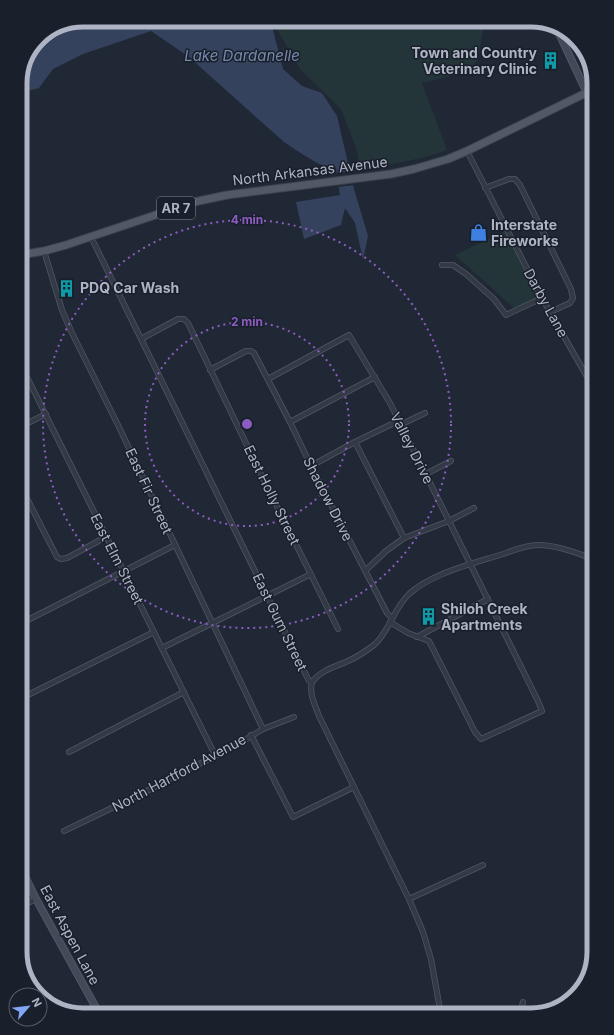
<svg xmlns="http://www.w3.org/2000/svg" width="614" height="1035" font-family="Inter,sans-serif">
	<style>
		.green { fill: #233538 }
		.water { fill: #34425d }
		.pier { fill: #202836 }
		.lines { fill: none; stroke-linecap: round; stroke-linejoin: round }
		.street-casing { stroke: #515764; stroke-width: 6 }
		.secondary-casing { stroke: #515764; stroke-width: 8 }
		.primary-casing { stroke: #3d4350; stroke-width: 9 }
		.street { stroke: #333a46; stroke-width: 4.5 }
		.secondary { stroke: #424959; stroke-width: 6 }
		.primary { stroke: #515966; stroke-width: 7 }
		.ring { fill: none; stroke: #8d5cc0; stroke-width: 2; stroke-dasharray: 2 4 }
		.labels { text-anchor: middle; stroke-width: 3; stroke-linejoin: round; paint-order: stroke }
		.shield { fill: #191f2b; stroke: #818795; stroke-width: 1 }
		.shield-label { font-size: 13px; font-weight: bold; fill: #aeb4c3 }
		.poi-label { font-size: 14px; font-weight: bold; fill: #aeb4c3; stroke: #191f2b; text-anchor: start }
		.street-label { font-size: 14px; fill: #aeb4c3; stroke: #191f2b }
		.water-label { font-size: 15px; font-style: italic; fill: #7689ab; stroke: #191f2b }
		.rim { fill: none; stroke: #aeb4c3; stroke-width: 5 }
		.centre { fill: #8d5cc0; stroke: #191f2b; stroke-width: 2 }
		.ring-label { font-size: 12px; text-anchor: middle; font-weight: bold; fill: #8d5cc0; stroke: #191f2b; stroke-width: 3; stroke-linejoin: round; paint-order: stroke }
	</style>
	<rect width="100%" height="100%" fill="#202836"/>
	<g class="green">
		<path d="M273 20H485L478 59 468 72 422 83 447 150 426 157 360 171 357 150 341 109 300 69 277 29Z"/>
		<path d="M505 231 538 297 514 308 455 255Z"/>
	</g>
	<path class="water" d="M83 20H269L273 30 283 69 302 86 322 93 337 116 354 189 368 236 363 260 355 223 345 208 341 225 304 239 296 202 340 195 336 168 319 164 302 154 284 142 189 57 151 31 83 54 53 69 39 88 20 93V79L39 38Z"/>
	<path class="pier" d="M352 171 355 185 337 187 335 173Z"/>
	<g class="lines">
		<defs>
			<g id="street">
				<path d="M467 151 542 298 594 389"/>
				<path d="M485 188 509 179H515L520 185 571 289 573 298 570 303 550 312"/>
				<path d="M91 237 307 677 309 681 312 682C309 694 315 705 319 716L409 899 423 932 431 959 441 1015"/>
				<path d="M44 251 62 310 71 331 118 425 263 729"/>
				<path d="M442 265H453L466 274 494 299 506 315 542 298"/>
				<path d="M141 339 178 319H184L188 323 255 462 338 629"/>
				<path d="M20 363 215 755"/>
				<path d="M210 370 246 351H251L254 353 290 422 311 466 387 613 392 618"/>
				<path d="M268 379 349 335 390 403 449 521 538 701 542 711 481 739 475 732 429 641 408 633 390 622"/>
				<path d="M290 422 375 377"/>
				<path d="M400 425 425 413"/>
				<path d="M20 427 46 414"/>
				<path d="M355 442 404 538"/>
				<path d="M311 466 355 442 398 421"/>
				<path d="M426 474 451 461"/>
				<path d="M20 485 57 557 61 559 67 558 106 537"/>
				<path d="M365 571 386 551 404 538 449 521 474 508"/>
				<path d="M20 624 175 545"/>
				<path d="M417 637 488 599"/>
				<path d="M162 648 311 574"/>
				<path d="M312 682C321 670 335 667 348 661 357 657 366 651 374 645 389 632 393 610 408 595 430 574 471 564 500 555 512 551 525 545 538 545 557 545 576 553 594 559"/>
				<path d="M20 699 154 632"/>
				<path d="M251 735 293 817 354 787"/>
				<path d="M69 752 184 692"/>
				<path d="M64 831 141 794 238 744 263 729 294 717"/>
				<path d="M409 899 483 865"/>
				<path d="M20 907 36 899"/>
				<path d="M520 1015 523 1002"/>
			</g>
			<g id="secondary">
				<path d="M556 27 587 93"/>
				<path d="M20 866 36 899 100 1015"/>
			</g>
			<path id="primary" d="M20 255 44 251 66 245 194 202 227 195 391 174 414 169 448 159 467 151 594 89"/>
		</defs>
		<use href="#street" class="street-casing"/>
		<use href="#secondary" class="secondary-casing"/>
		<use href="#primary" class="primary-casing"/>
		<use href="#street" class="street"/>
		<use href="#secondary" class="secondary"/>
		<use href="#primary" class="primary"/>
	</g>
	<g class="ring">
		<circle cx="247" cy="424" r="102"/>
		<circle cx="247" cy="424" r="204"/>
	</g>
	<defs>
		<symbol id="building-bare" viewBox="-9 -9 18 18"><path d="M-4-6H4V6H1V3H-1V6H-4ZM-2.5-4.3h1.7v1.8h-1.7ZM.8-4.3h1.7v1.8H.8ZM-2.5-1h1.7V.8h-1.7ZM.8-1h1.7V.8H.8Z" fill="#0f9aa8" stroke="#191f2b" stroke-width="2.5" paint-order="stroke"/></symbol>
		<symbol id="shop-bare" viewBox="-9 -9 18 18"><path d="M-5-2.5h2.3a2.7 3.5 0 0 1 5.4 0H5L5.5 6h-11ZM-1.5-2.5h3a1.5 2.3 0 0 0-3 0Z" fill="#3f7fe0" stroke="#191f2b" stroke-width="2.5" paint-order="stroke"/></symbol>
	</defs>
	<g fill-rule="evenodd">
		<use href="#building-bare" x="538" y="48" width="25" height="25"/>
		<use href="#shop-bare" x="466" y="220" width="25" height="25"/>
		<use href="#building-bare" x="54" y="276" width="25" height="25"/>
		<use href="#building-bare" x="416" y="604" width="25" height="25"/>
	</g>
	<g class="labels">
		<rect class="shield" x="157" y="197" width="38" height="22" rx="3"/>
		<g class="shield-label">
			<text x="176" y="213">AR 7</text>
		</g>
		<g class="poi-label">
			<text x="537" y="58" text-anchor="end">Town and Country<tspan x="537" dy="16">Veterinary Clinic</tspan></text>
			<text x="491" y="230">Interstate<tspan x="491" dy="16">Fireworks</tspan></text>
			<text x="80" y="293">PDQ Car Wash</text>
			<text x="441" y="614">Shiloh Creek<tspan x="441" dy="16">Apartments</tspan></text>
		</g>
		<g class="street-label">
			<text transform="translate(310 171) rotate(-7)" y="5">North Arkansas Avenue</text>
			<text transform="translate(546 303) rotate(61)" y="5">Darby Lane</text>
			<text transform="translate(412 448) rotate(63)" y="5">Valley Drive</text>
			<text transform="translate(149 491) rotate(65)" y="5">East Fir Street</text>
			<text transform="translate(272 495) rotate(64)" y="5">East Holly Street</text>
			<text transform="translate(328 499) rotate(63)" y="5">Shadow Drive</text>
			<text transform="translate(117 559) rotate(63)" y="5">East Elm Street</text>
			<text transform="translate(280 622) rotate(64)" y="5">East Gum Street</text>
			<text transform="translate(179 773) rotate(-28)" y="5">North Hartford Avenue</text>
			<text transform="translate(70 935) rotate(62)" y="5">East Aspen Lane</text>
		</g>
		<g class="water-label">
			<text x="242" y="61">Lake Dardanelle</text>
		</g>
	</g>
	<path d="M0 0H614V1035H0ZM83 27H531A56 56 0 0 1 587 83V952A56 56 0 0 1 531 1008H83A56 56 0 0 1 27 952V83A56 56 0 0 1 83 27Z" fill="#191f2b" fill-rule="evenodd"/>
	<path class="rim" d="M83 27H531A56 56 0 0 1 587 83V952A56 56 0 0 1 531 1008H83A56 56 0 0 1 27 952V83A56 56 0 0 1 83 27Z"/>
	<circle cx="247" cy="424" r="6" class="centre"/>
	<g class="ring-label">
		<text x="247" y="224">4 min</text>
		<text x="247" y="326">2 min</text>
	</g>
	<g transform="translate(28 1007) rotate(62)"><circle r="19" fill="#191f2b" stroke="#555b68"/>
	<path d="M0-3L7 15L0 10L-7 15Z" fill="#82a5f4"/>
	<text y="-6" font-size="11" font-weight="bold" text-anchor="middle" fill="#aeb4c3">N</text>
	</g>
</svg>
